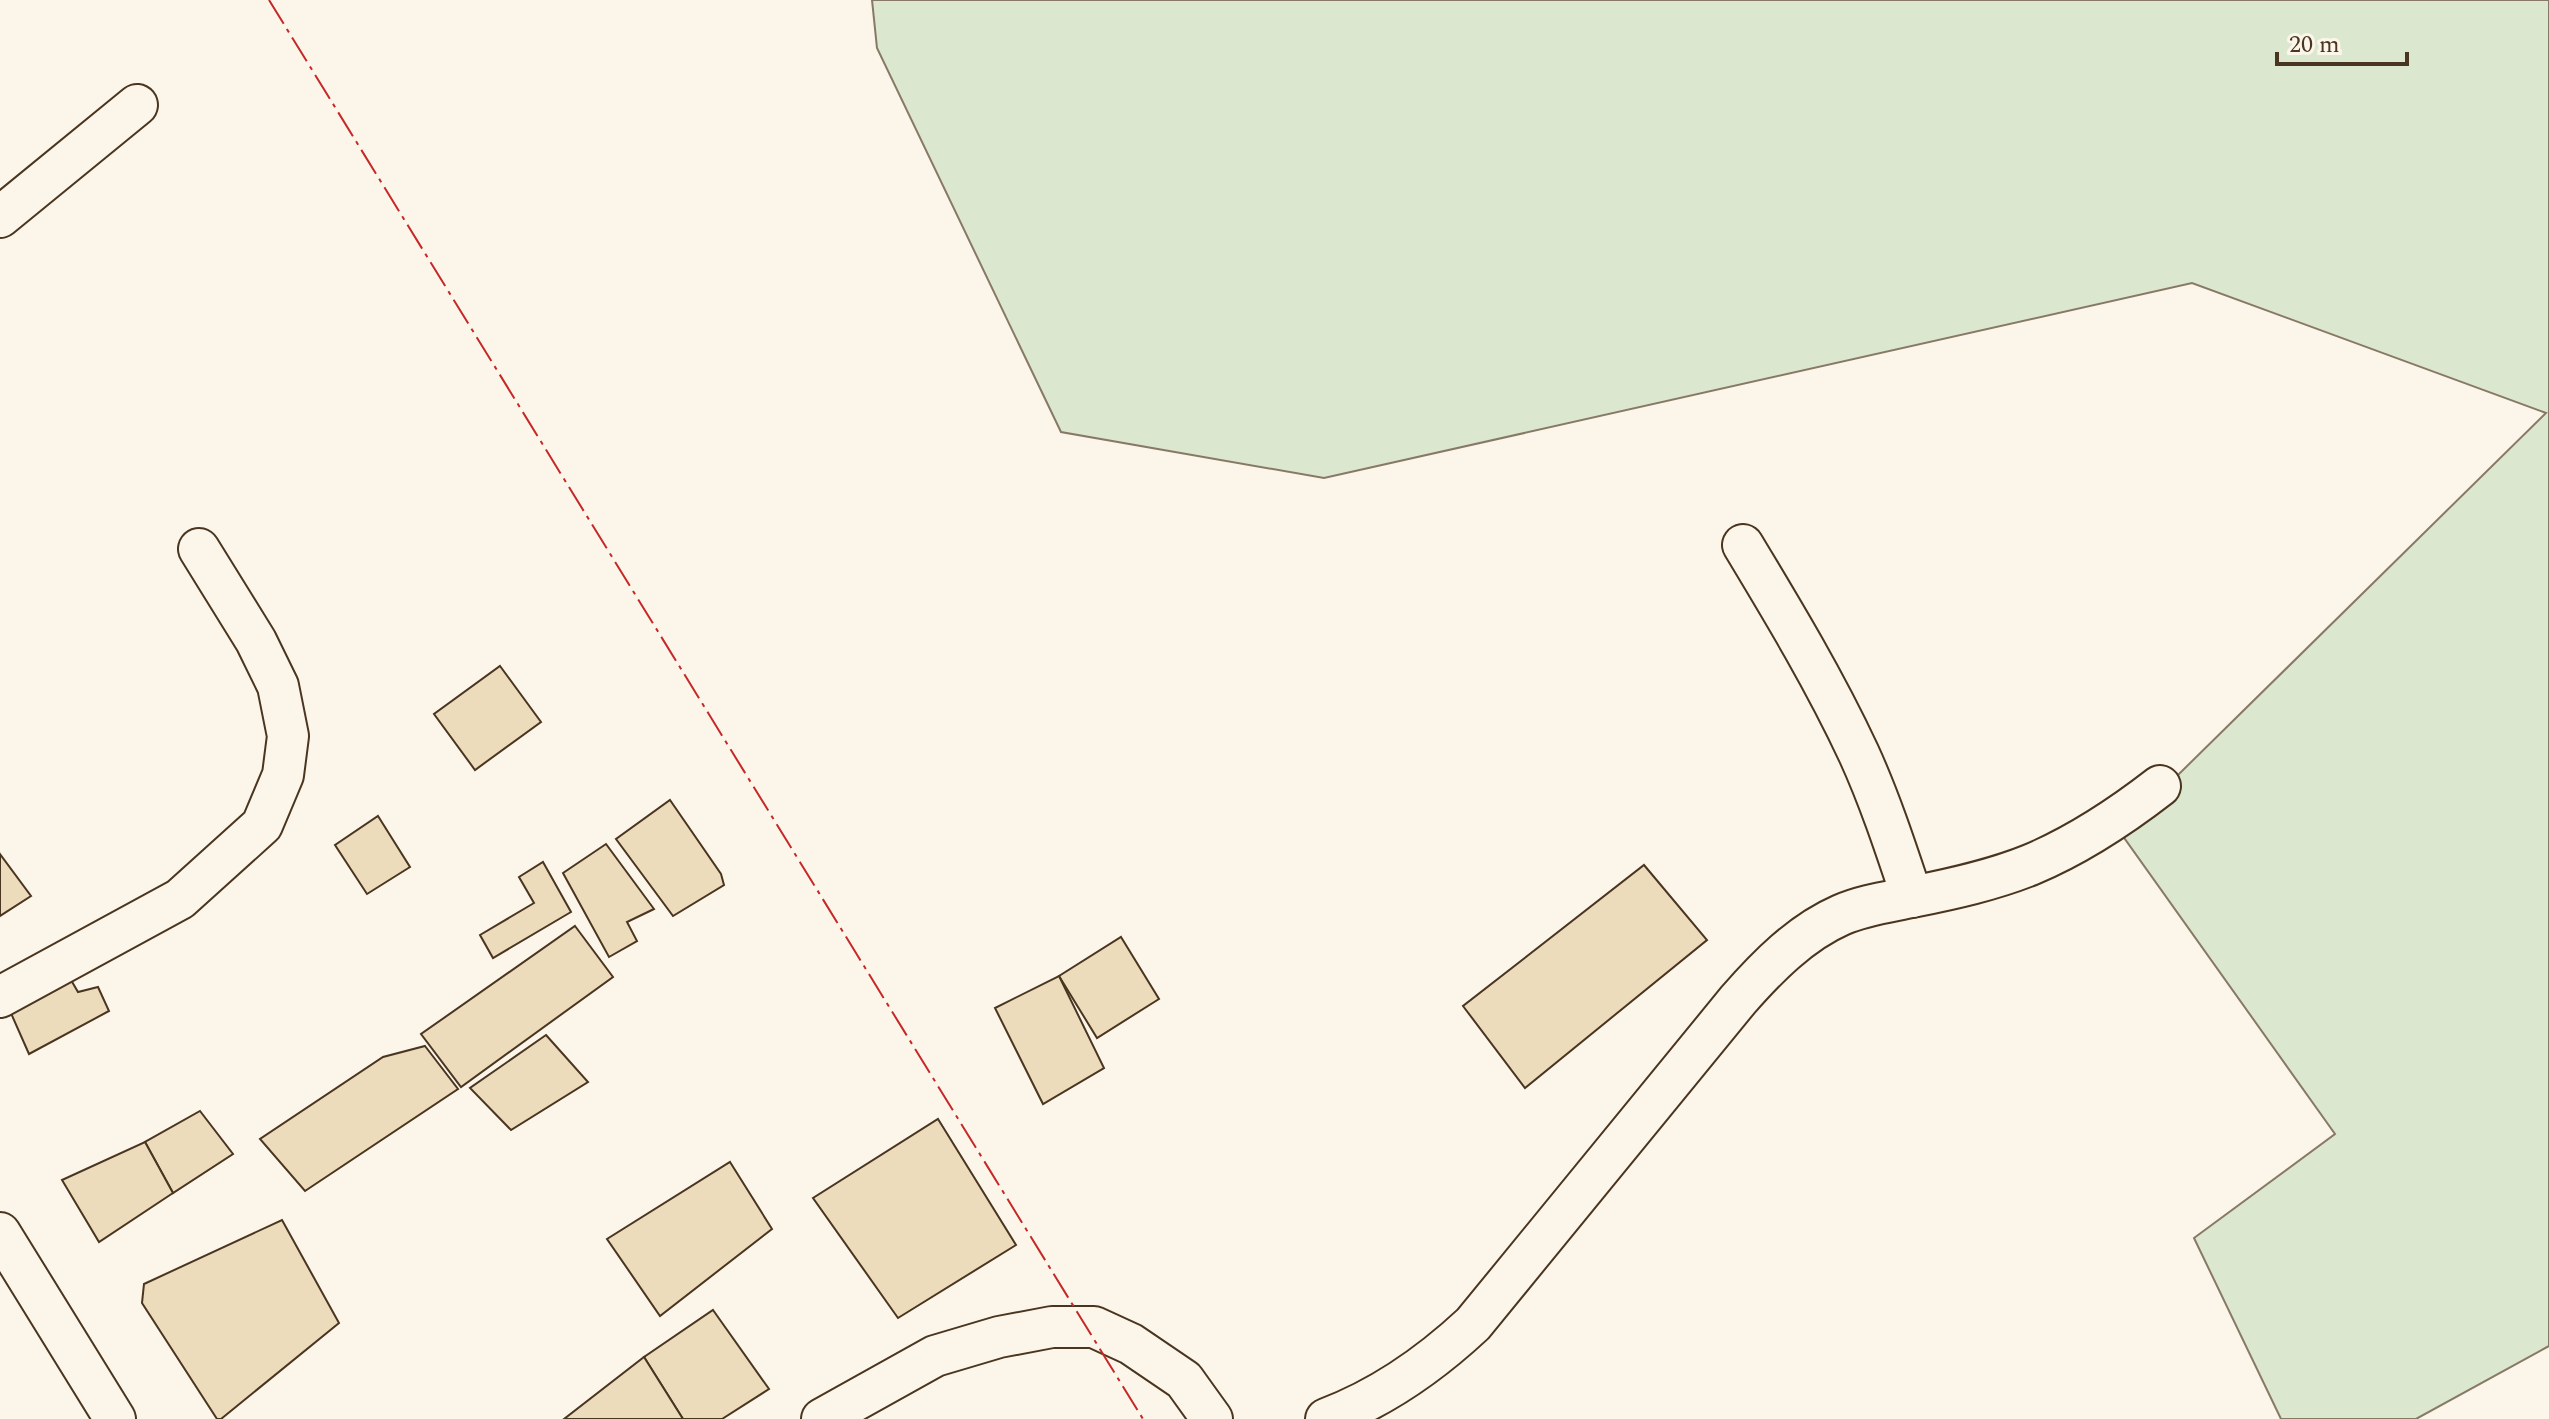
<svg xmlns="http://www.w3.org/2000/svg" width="2549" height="1419" font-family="Spectral,serif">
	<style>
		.green { fill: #dce7d0; stroke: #887966; stroke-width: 2 }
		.building { fill: #ecdcbc; stroke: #4a3520; stroke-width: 2 }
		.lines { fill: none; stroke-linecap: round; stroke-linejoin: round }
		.minor-casing { stroke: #4a3520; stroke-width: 44 }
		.minor { stroke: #fbf6e9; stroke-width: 40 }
		.power { stroke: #c62828; stroke-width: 2; stroke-dasharray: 28 6 4 6; stroke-linecap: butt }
	</style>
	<rect width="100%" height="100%" fill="#fbf6e9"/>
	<path class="green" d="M872 0H2549V1346L2416 1419H2281L2194 1238 2335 1134 2120 832 2546 413 2192 283 1324 478 1061 432 877 48Z"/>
	<g class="building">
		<path d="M500 666 541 722 475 770 434 714Z"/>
		<path d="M670 800 721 874 724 885 673 916 616 839Z"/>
		<path d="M378 816 410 867 367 894 335 845Z"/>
		<path d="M606 844 654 909 627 922 637 941 609 957 563 873Z"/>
		<path d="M0 854 31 896 0 916Z"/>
		<path d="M543 862 571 912 493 958 480 935 534 903 519 877Z"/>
		<path d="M1644 865 1707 940 1525 1088 1463 1006Z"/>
		<path d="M575 926 613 977 461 1087 421 1034Z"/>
		<path d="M1121 937 1159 999 1097 1038 1059 976Z"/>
		<path d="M1059 976 1104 1068 1043 1104 995 1008Z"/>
		<path d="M71 980 78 992 98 987 109 1011 29 1054 10 1011Z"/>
		<path d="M546 1035 588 1082 511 1130 470 1088Z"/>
		<path d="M425 1046 458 1089 305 1191 260 1139 383 1057Z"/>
		<path d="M200 1111 233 1154 173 1193 145 1142Z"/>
		<path d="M938 1119 1016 1245 898 1318 813 1198Z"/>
		<path d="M145 1142 173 1193 99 1242 62 1180Z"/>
		<path d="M730 1162 772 1229 660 1316 607 1239Z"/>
		<path d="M282 1220 339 1323 221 1419H217L142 1303 144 1284Z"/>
		<path d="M713 1310 769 1389 722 1419H683L644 1357Z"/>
		<path d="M644 1357 683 1419H564Z"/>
	</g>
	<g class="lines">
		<defs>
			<g id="minor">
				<path d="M0 217 137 105"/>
				<path d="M1743 545C1784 613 1825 681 1859 754 1880 800 1896 849 1912 897"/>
				<path d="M0 997 180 899 262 825 283 775 288 736 278 686 256 641 199 549"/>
				<path d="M0 1233 115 1419"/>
				<path d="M822 1419 935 1356 999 1337 1052 1327H1094L1131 1344 1184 1380 1212 1419"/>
				<path d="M1326 1419C1382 1398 1429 1365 1473 1324L1738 1000C1767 967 1800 933 1841 915 1864 905 1888 902 1912 897 1952 889 1993 880 2030 865 2078 845 2120 817 2160 786"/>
			</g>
		</defs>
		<use href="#minor" class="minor-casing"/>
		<use href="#minor" class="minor"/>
		<path class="power" d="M269 0 1143 1419"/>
	</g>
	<path d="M2277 52v12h130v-12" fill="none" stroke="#4a3520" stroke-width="4"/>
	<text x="2289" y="52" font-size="24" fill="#4a3520" stroke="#fbf6e9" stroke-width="6" paint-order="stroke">20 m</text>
</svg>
